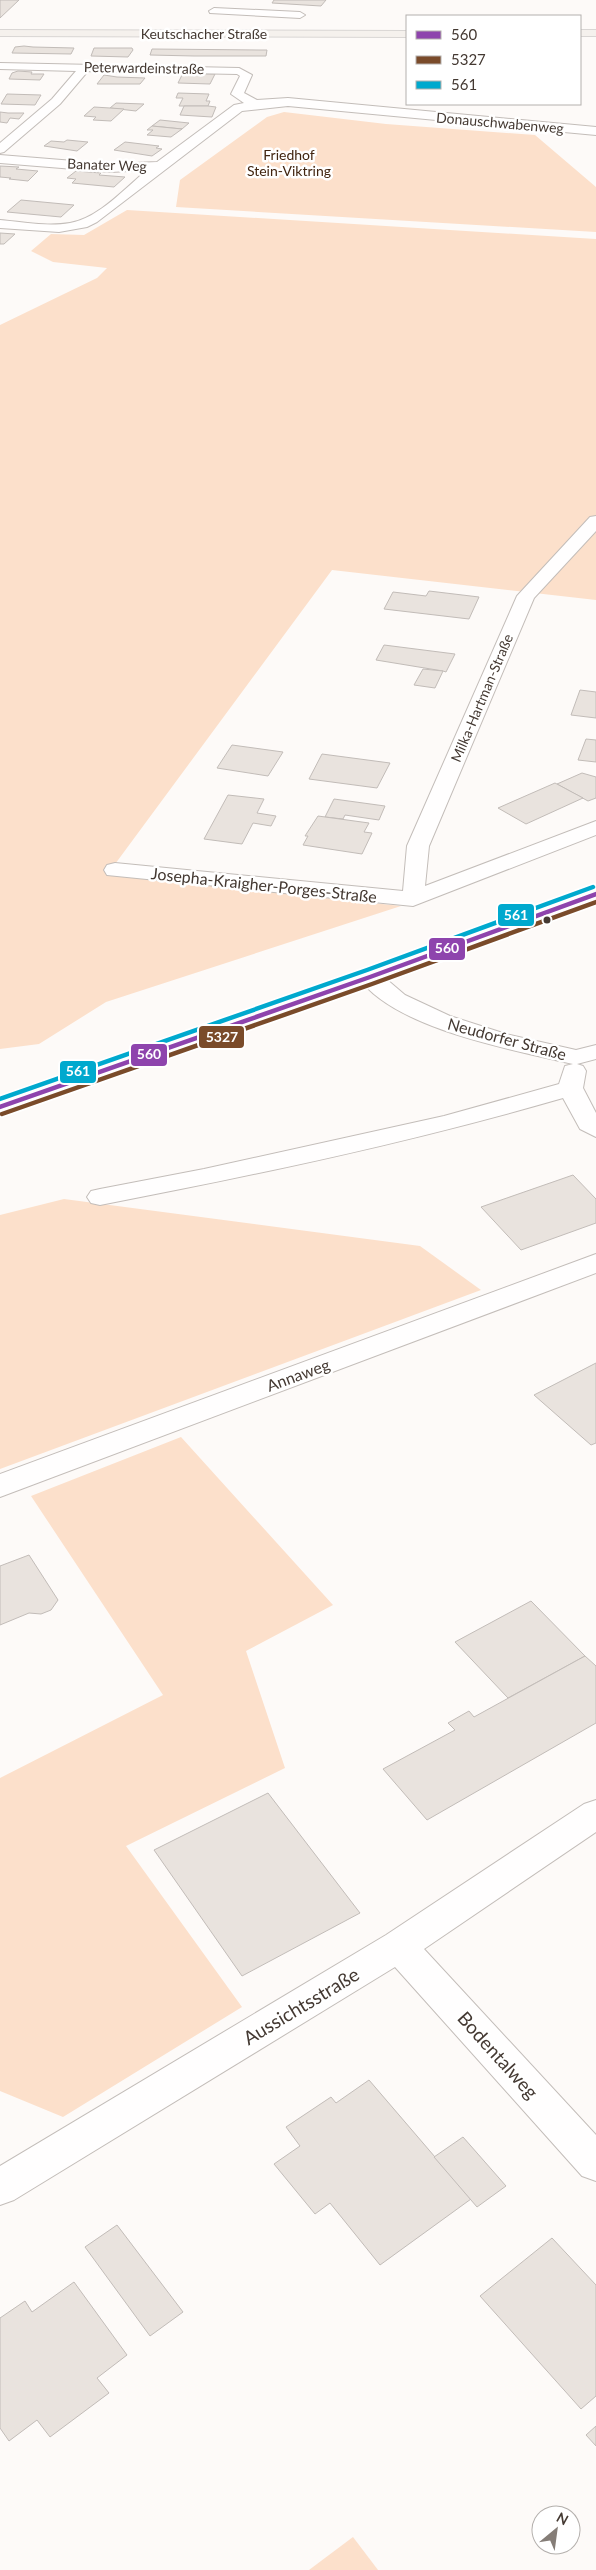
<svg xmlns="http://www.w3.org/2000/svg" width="596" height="2570" font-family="Lato,sans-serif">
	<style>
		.green { fill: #fce0cb }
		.building { fill: #e9e3de; stroke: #c2bcb8 }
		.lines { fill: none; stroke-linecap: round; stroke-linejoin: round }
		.minor-casing { stroke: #c3bdb9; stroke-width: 2 }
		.major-casing { stroke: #d9d6d4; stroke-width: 2 }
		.minor { fill: #fffefe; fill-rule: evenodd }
		.major { fill: #f5f1ed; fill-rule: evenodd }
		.bus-1-casing { stroke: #fff; stroke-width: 8 }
		.bus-2-casing { stroke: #fff; stroke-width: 8 }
		.bus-3-casing { stroke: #fff; stroke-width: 8 }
		.bus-1 { stroke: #8e44ad; stroke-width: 4.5 }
		.bus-2 { stroke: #7a4b2a; stroke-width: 4.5 }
		.bus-3 { stroke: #00a9ce; stroke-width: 4.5 }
		.bus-dot { fill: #443932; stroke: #fff; stroke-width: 2 }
		.labels { text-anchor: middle; stroke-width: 5; stroke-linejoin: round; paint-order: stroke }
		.far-street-label { font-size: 14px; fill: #443932; stroke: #fff }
		.far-park-label { font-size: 14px; fill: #412510; stroke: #fff }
		.street-label { font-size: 16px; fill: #443932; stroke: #fff }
		.near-street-label { font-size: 19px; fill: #443932; stroke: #fff }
		.line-badge { stroke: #fff; stroke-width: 2 }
		.badge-label { font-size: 14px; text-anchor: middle; font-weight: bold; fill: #fff }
	</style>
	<rect width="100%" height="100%" fill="#fdfaf8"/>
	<g class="green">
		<path d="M284 112 386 124 535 135 596 187V232L176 207 180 180 267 117Z"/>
		<path d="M127 210 596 239V600L332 570 107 875 401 906 106 1002 39 1044 0 1049V325L97 278 107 268 53 262 31 251 51 234 84 235Z"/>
		<path d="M64 1199 420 1246 481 1290 0 1469V1215Z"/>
		<path d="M181 1437 333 1605 246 1651 285 1768 126 1846 242 2007 63 2117 0 2091V1778L163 1695 31 1496Z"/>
		<path d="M353 2537 378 2570H309Z"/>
	</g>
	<g class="building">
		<path d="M0 0H19L0 18Z"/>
		<path d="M274 0H326L321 6 272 3Z"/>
		<path d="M24 46 33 47 74 48 71 54 12 53 15 47Z"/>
		<path d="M94 48H132L133 50 128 57 91 56Z"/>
		<path d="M152 49 259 50H267L266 56H194L150 55Z"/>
		<path d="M18 71 32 72 31 74H44L40 80 9 79 12 73Z"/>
		<path d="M183 73 215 74 210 84 178 83Z"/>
		<path d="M104 75 117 77 145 78 140 84H97Z"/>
		<path d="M178 93 209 94 206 101H210L208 106H179L183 98H176Z"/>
		<path d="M7 94 41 95 35 105 1 104Z"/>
		<path d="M116 103 144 104 136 111 110 108Z"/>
		<path d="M184 106H208L216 107 212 117 180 115Z"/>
		<path d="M94 107 110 108 124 109 111 121 93 120 96 117 84 116Z"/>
		<path d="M0 112 8 113H24L19 119 10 118 7 123 0 122Z"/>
		<path d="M160 120 189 123 182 129 152 126Z"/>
		<path d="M152 126 182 129 171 137 147 135 153 130H147Z"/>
		<path d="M67 140 88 142 77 151 44 146 51 141 64 142Z"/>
		<path d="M125 142 159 146 156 148 162 149 152 156 114 150Z"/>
		<path d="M0 166 19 167 16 169 38 171 28 181 9 179 11 178 0 177Z"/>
		<path d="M76 171 101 173 99 175 125 177 114 187 72 183 76 179 67 178Z"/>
		<path d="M21 200 74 205 61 217 7 212Z"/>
		<path d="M0 233 15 234 4 244H0Z"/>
		<path d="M429 591 479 597 469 619 384 609 393 592 426 596Z"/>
		<path d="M384 645 455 654 446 672 443 671 376 660Z"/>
		<path d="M423 669 443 671 435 688 414 685Z"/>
		<path d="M580 690 596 692V718L571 715Z"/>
		<path d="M586 739 596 740V762L578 760Z"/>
		<path d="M232 745 283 752 268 776 217 768Z"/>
		<path d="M322 754 390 763 377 788 309 779Z"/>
		<path d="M582 773 596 777V798L588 801 557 784Z"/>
		<path d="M555 783 583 798 526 824 498 808Z"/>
		<path d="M228 795 264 799 257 813 276 816 271 826 253 823 242 844 204 839Z"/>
		<path d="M334 799 385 806 379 820 345 815 343 819 325 817Z"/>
		<path d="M318 816 369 823 364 832 372 833 362 854 303 845 308 836H305Z"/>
		<path d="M573 1175 596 1199V1223L521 1250 481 1207Z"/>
		<path d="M596 1363V1443L591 1445 534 1395Z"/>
		<path d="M29 1555 58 1600 51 1610 41 1614 29 1613 0 1625V1566Z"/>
		<path d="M531 1601 585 1656 508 1698 455 1642Z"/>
		<path d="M585 1656 596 1666V1723L427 1820 383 1769 455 1730 448 1723 469 1711 474 1717Z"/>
		<path d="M268 1793 360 1913 242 1976 154 1850Z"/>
		<path d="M369 2080 471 2199 380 2265 330 2203 315 2214 274 2164 300 2146 286 2127 331 2097 336 2103Z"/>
		<path d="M463 2137 506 2186 477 2207 434 2157Z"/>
		<path d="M117 2225 183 2312 150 2336 85 2247Z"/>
		<path d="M552 2238 596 2285V2396L581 2409 480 2296Z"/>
		<path d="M74 2282 127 2355 97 2378 109 2393 50 2437 37 2420 9 2441 0 2428V2318L25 2301 32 2312Z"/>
		<path d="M596 2426V2446L586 2435Z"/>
	</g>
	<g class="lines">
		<defs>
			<g id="minor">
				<path d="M214 8 300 12 305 15 300 18 210 13 209 11Z"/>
				<path d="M0 63 239 68 252 75 244 93 257 100 288 98 596 127V135L288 106 242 111 97 222 87 227 59 232 0 228V220C23 222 47 227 70 223 99 218 125 188 147 170L111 172 0 163V155L111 164 157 162 234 105 244 103 231 94 240 76 237 74 88 71 60 104 4 152 0 153V143L52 99 76 71 0 69Z"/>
				<path d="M596 516V531L534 598 429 846 425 886 596 821V835L413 906 107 875 104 870 107 865 115 863 403 891 407 846 517 596 590 517Z"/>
				<path d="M370 970 378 972 405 995 450 1016 506 1034 576 1050 596 1045V1059L577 1064 583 1066 586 1071 583 1088 596 1113V1137L580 1129 563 1098C411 1142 256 1175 100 1205L91 1203 87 1197 91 1191 100 1189 204 1169 444 1116 559 1084 565 1066 573 1064C514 1050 394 1029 358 977L362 972Z"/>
				<path d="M596 1254V1273L0 1497V1474Z"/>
				<path d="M596 1800V1832L424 1949 596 2135V2181L582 2176 395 1967 14 2200 0 2205V2166L386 1935 584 1804Z"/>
			</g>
			<g id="major">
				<path d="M0 30 407 31V37L0 36Z"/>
				<rect x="580" y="30" width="16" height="6"/>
				<path d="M596 887V902L378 982 0 1115V1099Z"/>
			</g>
		</defs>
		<use href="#minor" class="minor-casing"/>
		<use href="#major" class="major-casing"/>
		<use href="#minor" class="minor"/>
		<use href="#major" class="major"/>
		<defs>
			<path id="bus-1" d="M0 1107 370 977 596 894"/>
			<path id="bus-2" d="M2 1114 372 984 596 902"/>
			<path id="bus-3" d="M0 1099 367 970 593 887"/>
		</defs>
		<use href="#bus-1" class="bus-1-casing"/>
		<use href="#bus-2" class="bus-2-casing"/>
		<use href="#bus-3" class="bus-3-casing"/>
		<use href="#bus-1" class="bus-1"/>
		<use href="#bus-2" class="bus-2"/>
		<use href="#bus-3" class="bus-3"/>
	</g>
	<circle class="bus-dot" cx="547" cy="920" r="4.5"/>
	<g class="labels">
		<g class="far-street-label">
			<text x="204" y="39">Keutschacher Straße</text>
			<text transform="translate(144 68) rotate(1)" y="5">Peterwardeinstraße</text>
			<text transform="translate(500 123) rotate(5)" y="5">Donauschwabenweg</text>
			<text transform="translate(107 165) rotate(2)" y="5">Banater Weg</text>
			<text transform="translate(482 698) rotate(-67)" y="5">Milka-Hartman-Straße</text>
		</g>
		<g class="far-park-label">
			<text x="289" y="160">Friedhof<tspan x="289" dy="16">Stein-Viktring</tspan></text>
		</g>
		<g class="street-label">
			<text transform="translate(264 885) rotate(6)" y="6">Josepha-Kraigher-Porges-Straße</text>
			<text transform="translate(507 1039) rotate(15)" y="6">Neudorfer Straße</text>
			<text transform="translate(298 1375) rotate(-20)" y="6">Annaweg</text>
		</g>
		<g class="near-street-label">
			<text transform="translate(301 2006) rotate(-31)" y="7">Aussichtsstraße</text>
			<text transform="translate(498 2055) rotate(48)" y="7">Bodentalweg</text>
		</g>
	</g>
	<g class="line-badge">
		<rect x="497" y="903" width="38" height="24" rx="5" fill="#00a9ce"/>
		<rect x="428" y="937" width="38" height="24" rx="5" fill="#8e44ad"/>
		<rect x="198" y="1025" width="47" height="24" rx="5" fill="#7a4b2a"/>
		<rect x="130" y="1043" width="38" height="24" rx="5" fill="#8e44ad"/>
		<rect x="59" y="1060" width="38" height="24" rx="5" fill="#00a9ce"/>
	</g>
	<g class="badge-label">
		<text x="516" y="920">561</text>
		<text x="447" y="953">560</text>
		<text x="222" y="1042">5327</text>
		<text x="149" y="1059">560</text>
		<text x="78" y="1076">561</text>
	</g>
	<rect x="406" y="15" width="175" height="90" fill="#ffffff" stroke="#b4b0ad"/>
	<rect x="416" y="31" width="25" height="8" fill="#8e44ad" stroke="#b4b0ad"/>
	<text x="451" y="40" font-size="15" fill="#443932">560</text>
	<rect x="416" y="56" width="25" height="8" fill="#7a4b2a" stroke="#b4b0ad"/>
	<text x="451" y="65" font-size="15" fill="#443932">5327</text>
	<rect x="416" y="81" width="25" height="8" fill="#00a9ce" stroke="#b4b0ad"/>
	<text x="451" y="90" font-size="15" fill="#443932">561</text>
	<g transform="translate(556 2530) rotate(29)"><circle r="24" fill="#ffffff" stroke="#b4b0ad"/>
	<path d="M0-4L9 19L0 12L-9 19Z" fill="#857d77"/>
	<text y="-8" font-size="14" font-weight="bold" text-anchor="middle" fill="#443932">N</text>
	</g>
</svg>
